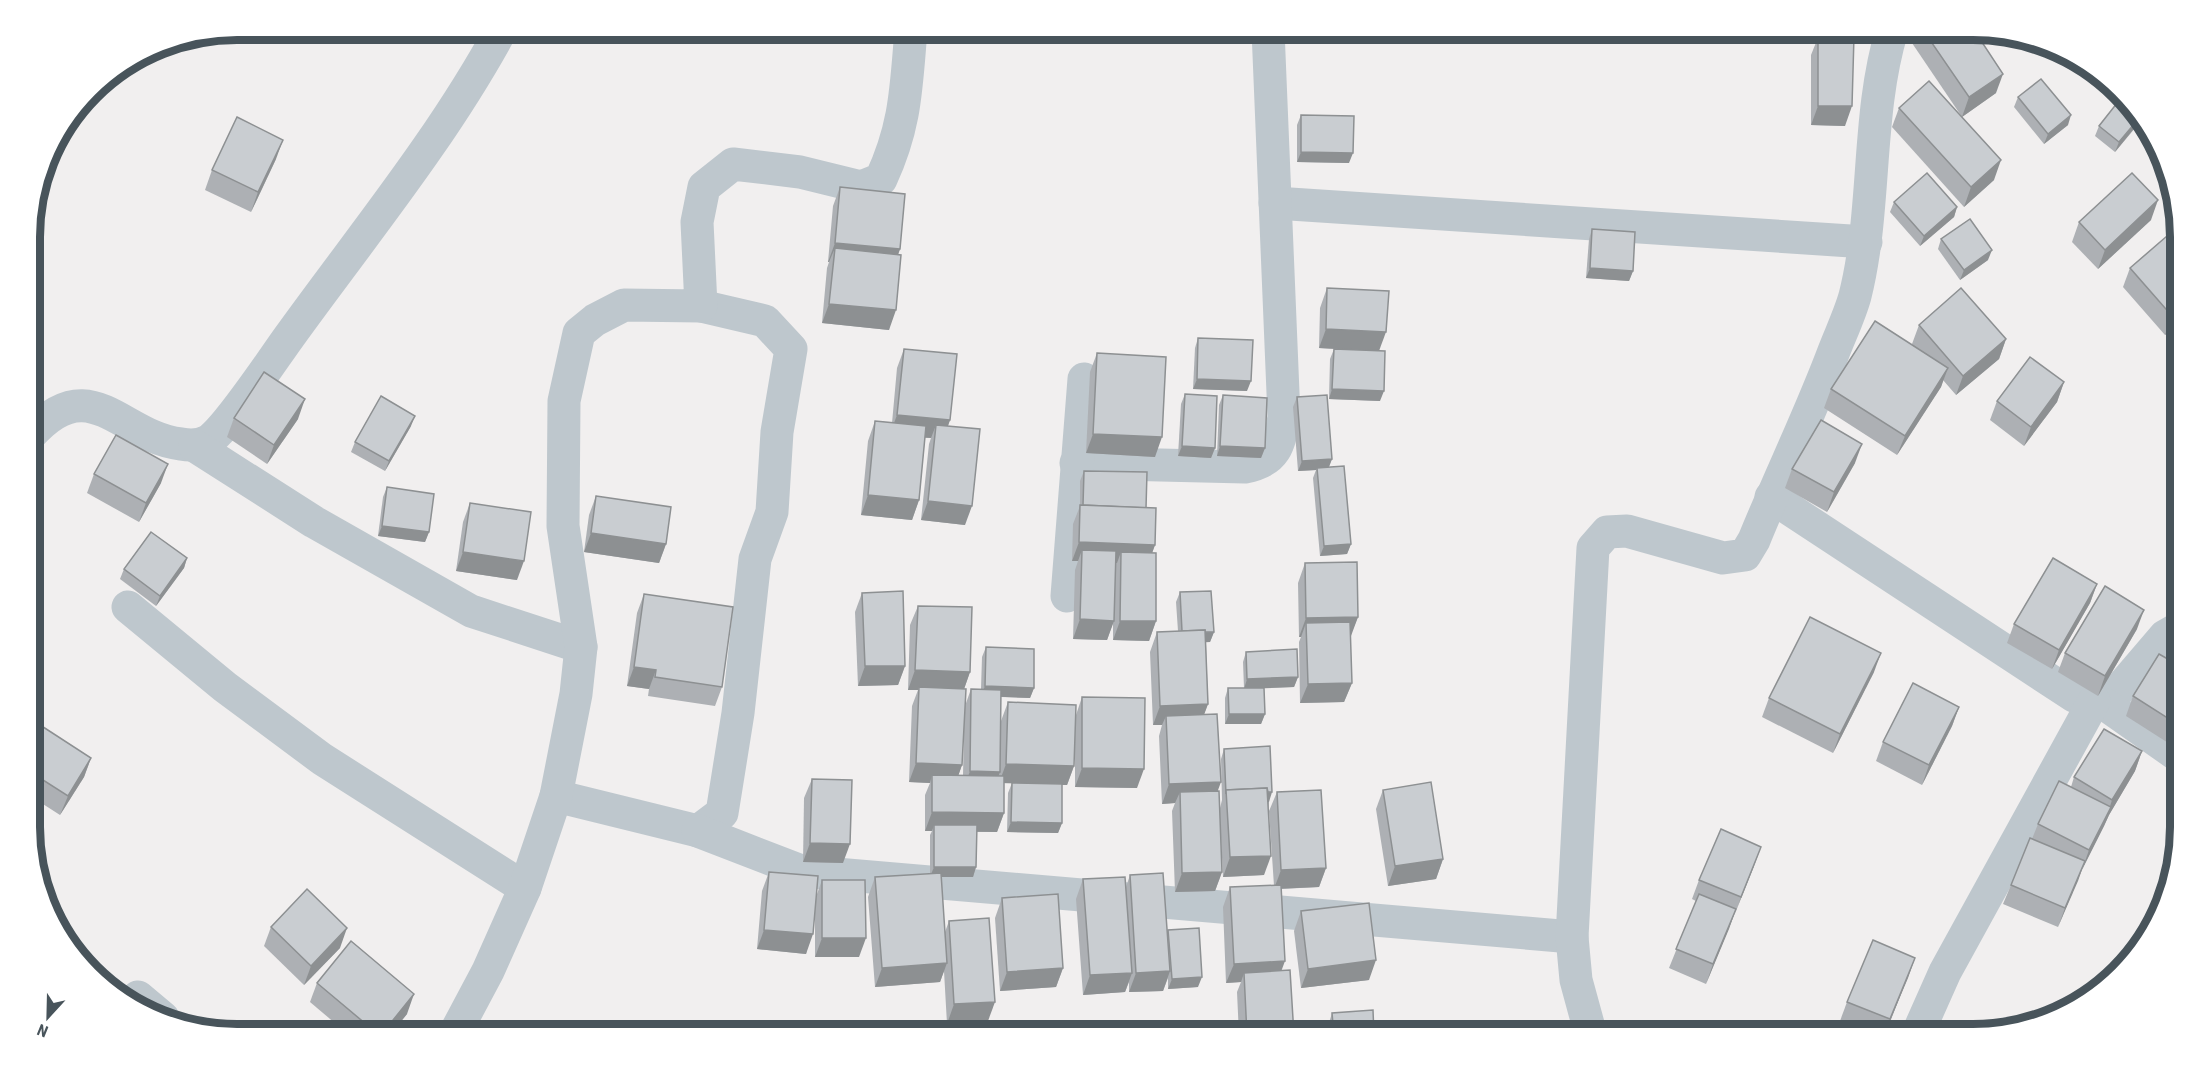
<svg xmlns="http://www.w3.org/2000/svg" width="2210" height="1065" font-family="'Roboto Condensed',sans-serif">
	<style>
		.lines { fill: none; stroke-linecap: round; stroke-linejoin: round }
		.minor { stroke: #bec7cd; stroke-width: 33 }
		.wall { fill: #adb0b4; fill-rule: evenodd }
		.shaded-wall { fill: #8d9092 }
		.building { fill: #c9cdd1; stroke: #8d9092; stroke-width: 1.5 }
		.rim { fill: none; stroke: #48545b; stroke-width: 8 }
	</style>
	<rect width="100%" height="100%" fill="#f1efef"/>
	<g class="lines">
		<g class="minor">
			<path d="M1275 203 1866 242"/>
			<path d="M31 434C91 368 120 437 181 444 191 446 199 446 208 441 227 429 273 359 289 337 361 237 442 139 501 30"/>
			<path d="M195 446 314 522 471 611 581 647"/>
			<path d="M1076 463 1245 467C1276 461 1279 446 1284 417L1268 30"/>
			<path d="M1771 497 2074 696 2106 705 2165 636 2179 628"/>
			<path d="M1067 596 1084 379"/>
			<path d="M128 607 225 687 322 759 525 888"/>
			<path d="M2106 705 2180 757"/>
			<path d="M556 796 698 831 722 813 738 713 755 559 772 512 777 432 791 349 765 321 701 306"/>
			<path d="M698 831 801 871 1572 937"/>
			<path d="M138 997 163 1018"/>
			<path d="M454 1035 488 971 525 888 556 796 576 694 581 647 563 526 564 401 579 333 595 320 624 305 701 306 697 222 704 187 733 164 800 172 861 187 881 179C906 125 906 88 911 30"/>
			<path d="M1591 1035 1576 980 1572 937 1593 548 1607 532 1627 531 1723 558 1745 555 1754 540C1780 476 1810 415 1834 351 1841 333 1850 314 1855 296 1877 208 1866 116 1892 30"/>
			<path d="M1917 1035 1945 972 2094 701"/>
		</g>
	</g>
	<g class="wall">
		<path d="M1783 30H1829L1826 36 1845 126 1811 125V55L1817 40Z"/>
		<path d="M1917 30H1974L1996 93 1962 117 1912 43Z"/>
		<path d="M2018 97 2068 125 2044 144 2014 107Z"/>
		<path d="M1899 108 1994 180 1964 207 1892 127Z"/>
		<path d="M2137 111 2141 121 2115 152 2095 136 2099 126Z"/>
		<path d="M1301 115 1349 163 1297 162V125Z"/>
		<path d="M276 159 251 212 205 190 212 170Z"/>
		<path d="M840 187 900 249 898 255 889 330 822 323 827 268 829 262H828L833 206Z"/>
		<path d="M1894 202 1957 207 1954 217 1920 246 1890 212Z"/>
		<path d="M2151 220 2098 269 2072 242 2079 222Z"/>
		<path d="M1592 229 1633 271 1629 281 1586 278 1589 239Z"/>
		<path d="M1941 239 1988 260 1960 280 1938 249Z"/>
		<path d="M2178 249 2179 323 2165 335 2123 287 2130 268Z"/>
		<path d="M1327 288 1380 351V401L1329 399 1330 359 1334 349 1319 348 1320 308Z"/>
		<path d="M1919 325 2006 339 1999 359 1956 395 1943 380 1941 387 1897 455 1824 408 1831 389 1914 347 1912 344Z"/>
		<path d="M2179 336V358L2171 349 2175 339Z"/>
		<path d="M1198 338 1247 391 1193 389 1195 348Z"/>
		<path d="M904 349 950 420 948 426 965 525 921 520 929 444 931 438H925L919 500 912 520 861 515 868 441 875 421 892 423 897 368Z"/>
		<path d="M1097 353 1155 457 1086 453 1090 372Z"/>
		<path d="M2064 382 2057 402 2024 446 1990 420 1997 401Z"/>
		<path d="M1185 394 1215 448 1211 458 1178 456 1181 404Z"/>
		<path d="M1223 395 1265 448 1261 458 1217 456 1219 405Z"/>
		<path d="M1297 397 1332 459 1329 467 1351 544 1347 554 1320 556 1313 478 1316 470 1298 471 1293 407Z"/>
		<path d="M234 418 298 419 267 464 227 437Z"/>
		<path d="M411 426 385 471 351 452 355 442Z"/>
		<path d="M1855 463 1827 512 1785 488 1792 469Z"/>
		<path d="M1084 471 1146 508 1155 545 1152 553 1156 621 1149 641 1113 640V623L1107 640 1073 639 1075 570 1078 561H1072L1073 524 1080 506V481Z"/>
		<path d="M94 474 161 483 139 522 87 493Z"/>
		<path d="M387 487 429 532 425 542 378 536 383 497Z"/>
		<path d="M596 496 666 544 659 563 584 552 589 515Z"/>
		<path d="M470 503 517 580 456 571 463 522Z"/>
		<path d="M187 558 184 568 156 606 120 579 124 569Z"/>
		<path d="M1305 563 1358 617 1350 636 1352 683 1344 702 1300 703 1299 642 1301 637H1299L1298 583Z"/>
		<path d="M2097 584 2090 603 2052 669 2007 643 2014 624Z"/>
		<path d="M1180 592 1214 632 1210 642H1206L1208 704 1204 714 1218 791 1220 808 1222 800 1221 759 1224 749 1269 802 1264 875 1223 877 1221 837 1222 872 1215 891 1175 892 1172 811 1175 803 1162 804 1159 736 1162 725H1153L1150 652 1157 632 1178 631 1176 602Z"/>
		<path d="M862 593 905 666 898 685 858 686 855 612Z"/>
		<path d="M644 594 722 687 715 706 648 696 649 689 627 686 637 613Z"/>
		<path d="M918 606 970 672 964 689 965 706 971 689H981L982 657 986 647 1034 688 1030 698 1001 697V721L1008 702 1076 715 1082 697 1137 788 1075 787V723L1074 766 1067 785H1062V823L1058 833 1007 832 1008 793 1012 783H1004V813L997 832H977L976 867 973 877H941L945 932 949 921 988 1021 947 1024 944 971 940 982 875 987 868 897 875 877 930 874V835L932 831H925V795L930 783 909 782 912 706 918 690H908L910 625ZM964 727 963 776H958L962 765Z"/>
		<path d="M2137 629 2098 696 2058 672 2065 653Z"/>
		<path d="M1246 652 1298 677 1294 687 1264 688 1265 714 1261 724H1225V698L1228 688H1244L1243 662Z"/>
		<path d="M2180 666V735L2173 746 2126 716 2133 696Z"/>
		<path d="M1874 672 1833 753 1762 717 1769 698Z"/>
		<path d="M1959 707 1952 726 1922 785 1876 761 1883 742Z"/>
		<path d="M32 732 91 758 84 777 60 815 32 797Z"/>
		<path d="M2142 751 2135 771 2109 815 2104 826 2082 869 2058 927 2003 904 2011 885 2032 839 2038 824 2071 787 2074 777Z"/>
		<path d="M812 779 843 863 803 862 804 798Z"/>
		<path d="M1383 790 1443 859 1436 879 1388 886 1376 809Z"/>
		<path d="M1277 792 1326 868 1319 887 1281 889V971L1294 1035H1239L1237 992 1241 982 1226 983 1223 907 1230 887 1274 886 1269 811Z"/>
		<path d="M1754 866 1706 984 1669 968 1696 901 1692 899 1699 880Z"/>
		<path d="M769 872 817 894 822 880 859 957H815V915L806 954 757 949 762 891Z"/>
		<path d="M1130 875 1167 933 1168 930 1198 987 1168 989V978L1163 991 1129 992V982L1125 992 1083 995 1076 899 1083 879 1126 887Z"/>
		<path d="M1002 898 1063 968 1056 987 1000 991 995 918Z"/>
		<path d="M1301 911 1369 980 1301 988 1294 931Z"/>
		<path d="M271 927 340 948 304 985 264 946Z"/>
		<path d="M1915 958 1885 1035H1873L1840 1021 1847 1002Z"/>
		<path d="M317 983 407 1014 390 1035H349L310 1002Z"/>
		<path d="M1332 1013 1374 1035H1329V1023Z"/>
	</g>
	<g class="shaded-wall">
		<path d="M2003 74 1996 93 1962 117 1969 97Z"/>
		<path d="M1818 106H1852L1845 126 1811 125Z"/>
		<path d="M2071 115 2068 125 2044 144 2048 134Z"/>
		<path d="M2140 117 2141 120 2115 152 2119 142Z"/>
		<path d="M283 140 276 159 251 212 258 192Z"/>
		<path d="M1301 152 1353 153 1349 163 1297 162Z"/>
		<path d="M2001 160 1994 180 1964 207 1971 187Z"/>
		<path d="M2158 200 2151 220 2098 269 2105 250Z"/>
		<path d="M1957 207 1954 217 1920 246 1924 236Z"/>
		<path d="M835 243 900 249 893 268 835 248 829 262H828Z"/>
		<path d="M1992 250 1988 260 1960 280 1964 270Z"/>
		<path d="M1590 268 1633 271 1629 281 1586 278Z"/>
		<path d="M829 304 896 310 889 330 822 323Z"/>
		<path d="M2179 310V323L2165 335 2172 316Z"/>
		<path d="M1326 329 1386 332 1379 351 1319 348Z"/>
		<path d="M2006 339 1999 359 1956 395 1963 376Z"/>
		<path d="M1948 368 1941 387 1897 455 1905 436Z"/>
		<path d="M1197 379 1251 381 1247 391 1193 389Z"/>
		<path d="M2064 382 2057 402 2024 446 2031 427Z"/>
		<path d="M1332 389 1384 391 1380 401 1329 399Z"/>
		<path d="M305 399 298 419 267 464 274 445Z"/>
		<path d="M897 415 950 420 943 439 936 425 931 438 890 434Z"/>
		<path d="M415 416 411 426 385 471 389 461Z"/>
		<path d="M1093 434 1162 437 1155 457 1086 453Z"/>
		<path d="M1862 444 1855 463 1827 512 1834 492Z"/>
		<path d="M1182 446 1215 448 1211 458 1178 456Z"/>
		<path d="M1220 446 1265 448 1261 458 1217 456Z"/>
		<path d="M1332 459 1328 469 1317 468 1316 470 1298 471 1302 461Z"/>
		<path d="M168 464 161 483 139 522 146 503Z"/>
		<path d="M868 495 919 500 912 520 861 515Z"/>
		<path d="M928 501 972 506 965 525 921 520Z"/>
		<path d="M382 526 429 532 425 542 378 536Z"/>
		<path d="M591 533 666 544 659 563 584 552Z"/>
		<path d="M1079 542 1155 545 1148 564 1121 552 1117 563 1082 561V550L1078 561H1072Z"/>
		<path d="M1351 544 1347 554 1320 556 1324 546Z"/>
		<path d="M463 552 524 561 517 580 456 571Z"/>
		<path d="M187 558 184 568 156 606 160 596Z"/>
		<path d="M2097 584 2090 603 2052 669 2059 650Z"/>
		<path d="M2144 610 2137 629 2098 696 2105 676Z"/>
		<path d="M1358 617 1351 636 1307 637 1306 623 1301 637H1299L1306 618Z"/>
		<path d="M1080 619 1114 621 1107 640 1073 639Z"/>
		<path d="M1120 621H1156L1149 641 1113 640Z"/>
		<path d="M1214 632 1210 642 1178 644 1182 634Z"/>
		<path d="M1881 653 1874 672 1833 753 1840 734Z"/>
		<path d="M865 666H905L898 685 858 686Z"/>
		<path d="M634 667 656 670 649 689 627 686Z"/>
		<path d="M915 670 970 672 963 692 919 687 918 690H908Z"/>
		<path d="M1298 677 1294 687 1244 689 1247 679Z"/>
		<path d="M1352 683 1344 702 1300 703 1308 684Z"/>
		<path d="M985 686 1034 688 1030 698 981 696Z"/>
		<path d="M1208 704 1201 723 1166 716 1162 725H1153L1160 706Z"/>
		<path d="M1959 707 1952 726 1922 785 1929 765Z"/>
		<path d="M1229 714H1265L1261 724H1225Z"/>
		<path d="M2180 727V735L2173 746Z"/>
		<path d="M2142 751 2135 771 2109 815 2104 826 2082 870 2089 850 2107 816 2112 800Z"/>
		<path d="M91 758 84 777 60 815 68 796Z"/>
		<path d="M916 763 962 765 955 785 932 775 930 783 909 782Z"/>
		<path d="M1006 764 1074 766 1067 785 999 783Z"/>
		<path d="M1082 768 1144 769 1137 788 1075 787Z"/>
		<path d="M970 771 1000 772 993 791H963Z"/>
		<path d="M1221 782 1214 801 1180 792 1175 803 1162 804 1169 784Z"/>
		<path d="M1272 792 1269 802 1227 804 1226 794Z"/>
		<path d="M932 812 1004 813 997 832 934 831V825L932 831H925Z"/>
		<path d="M1011 822 1062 823 1058 833 1007 832Z"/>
		<path d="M810 843 850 844 843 863 803 862Z"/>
		<path d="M1761 847 1754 866 1734 916 1741 897Z"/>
		<path d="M1271 856 1264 875 1223 877 1230 857Z"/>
		<path d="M1443 859 1436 879 1388 886 1395 866Z"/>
		<path d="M2085 861 2078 881 2058 927 2065 908Z"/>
		<path d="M934 867H976L973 877H930Z"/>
		<path d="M1326 868 1319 887 1274 889 1281 870Z"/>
		<path d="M1222 872 1215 891 1175 892 1182 873Z"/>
		<path d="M1736 909 1729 929 1706 984 1713 964Z"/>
		<path d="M347 928 340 948 304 985 311 966Z"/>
		<path d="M764 930 813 934 806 954 757 949Z"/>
		<path d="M822 938H866L859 957H815Z"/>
		<path d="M1915 958 1908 978 1884 1035 1890 1019Z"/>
		<path d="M1376 960 1369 980 1301 988 1308 969Z"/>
		<path d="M1285 961 1278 980 1244 973 1241 982 1226 983 1234 964Z"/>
		<path d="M947 963 940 982 875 987 882 968Z"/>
		<path d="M1063 968 1056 987 1000 991 1007 972Z"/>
		<path d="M1170 971 1163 991 1129 992 1136 973Z"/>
		<path d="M1132 973 1125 992 1083 995 1090 975Z"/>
		<path d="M1202 977 1198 987 1168 989 1172 979Z"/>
		<path d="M414 994 407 1014 390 1035H381Z"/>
		<path d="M995 1002 988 1021 947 1024 954 1004Z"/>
	</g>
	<g class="building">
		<path d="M1923 30H1974L2003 74 1969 97Z"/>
		<path d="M1818 36H1854L1852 106H1818Z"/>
		<path d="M2041 79 2071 115 2048 134 2018 97Z"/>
		<path d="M1929 81 2001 160 1971 187 1899 108Z"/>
		<path d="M2121 98 2137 111 2140 117 2119 142 2099 126Z"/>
		<path d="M1301 115 1354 116 1353 153 1301 152Z"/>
		<path d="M237 117 283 140 258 192 212 170Z"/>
		<path d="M1927 173 1957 207 1924 236 1894 202Z"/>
		<path d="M2132 173 2158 200 2105 250 2079 222Z"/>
		<path d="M840 187 905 194 900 249 835 243Z"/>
		<path d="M1970 219 1992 250 1964 270 1941 239Z"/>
		<path d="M1592 229 1635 232 1633 271 1590 268Z"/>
		<path d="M2167 236 2178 249 2179 310 2172 316 2130 268Z"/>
		<path d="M835 248 901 255 896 310 829 304Z"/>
		<path d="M1327 288 1389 291 1386 332 1326 329Z"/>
		<path d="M1961 288 2006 339 1963 376 1919 325Z"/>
		<path d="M1875 321 1948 368 1905 436 1831 389Z"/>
		<path d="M2179 336V343L2175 339Z"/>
		<path d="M1198 338 1253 340 1251 381 1197 379Z"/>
		<path d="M904 349 957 354 950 420 897 415Z"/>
		<path d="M1334 349 1385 351 1384 391 1332 389Z"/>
		<path d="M1097 353 1166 357 1162 437 1093 434Z"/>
		<path d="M2030 357 2064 382 2031 427 1997 401Z"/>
		<path d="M264 372 305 399 274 445 234 418Z"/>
		<path d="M1185 394 1217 396 1215 448 1182 446Z"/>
		<path d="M1223 395 1267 398 1265 448 1220 446Z"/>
		<path d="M1327 395 1332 459 1302 461 1297 397Z"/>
		<path d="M381 396 415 416 389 461 355 442Z"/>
		<path d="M1821 420 1862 444 1834 492 1792 469Z"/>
		<path d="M875 421 926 426 919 500 868 495Z"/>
		<path d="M936 425 980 429 972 506 928 501Z"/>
		<path d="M116 435 168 464 146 503 94 474Z"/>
		<path d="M1344 466 1351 544 1324 546 1317 468Z"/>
		<path d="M1084 471 1147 472 1146 508 1083 505Z"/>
		<path d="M387 487 434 494 429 532 382 526Z"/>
		<path d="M596 496 671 507 666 544 591 533Z"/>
		<path d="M470 503 531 512 524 561 463 552Z"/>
		<path d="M1080 505 1156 508 1155 545 1079 542Z"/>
		<path d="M151 532 187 558 160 596 124 569Z"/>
		<path d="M1082 550 1116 551 1114 621 1080 619Z"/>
		<path d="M1121 552 1156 553V621H1120Z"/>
		<path d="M2053 558 2097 584 2059 650 2014 624Z"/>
		<path d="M1357 562 1358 617 1306 618 1305 563Z"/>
		<path d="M2105 586 2144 610 2105 676 2065 653Z"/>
		<path d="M903 591 905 666H865L862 593Z"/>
		<path d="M1211 591 1214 632H1205V630L1182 631 1180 592Z"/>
		<path d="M644 594 733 607 722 687 655 677 656 670 634 667Z"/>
		<path d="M918 606 972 607 970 672 915 670Z"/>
		<path d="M1810 617 1881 653 1840 734 1769 698Z"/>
		<path d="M1350 622 1352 683 1308 684 1306 623Z"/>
		<path d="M1205 630 1208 704 1160 706 1157 632Z"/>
		<path d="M986 647 1034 649V688L985 686Z"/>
		<path d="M1297 649 1298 677 1247 679 1246 652Z"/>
		<path d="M2159 654 2180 666V726L2133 696Z"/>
		<path d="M1913 683 1959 707 1929 765 1883 742Z"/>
		<path d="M919 687 966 689 962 765 916 763Z"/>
		<path d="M1228 688H1264L1265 714H1229Z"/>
		<path d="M971 689 1001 690 1000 772 970 771Z"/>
		<path d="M1082 697 1145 698 1144 769 1082 768Z"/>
		<path d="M1008 702 1076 705 1074 766 1006 764Z"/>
		<path d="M1217 714 1221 782 1169 784 1166 716Z"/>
		<path d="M37 723 91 758 68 796 32 773V732Z"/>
		<path d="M2104 729 2142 751 2112 800 2074 777Z"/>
		<path d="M1270 746 1272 792H1268L1267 788 1226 790V794L1224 749Z"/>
		<path d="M932 775 1004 776V813L932 812Z"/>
		<path d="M812 779 852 780 850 844 810 843Z"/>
		<path d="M2059 781 2111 807 2089 850 2038 824Z"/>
		<path d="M1431 782 1443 859 1395 866 1383 790Z"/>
		<path d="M1012 783 1062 784V823L1011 822Z"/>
		<path d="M1267 788 1271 856 1230 857 1226 790Z"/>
		<path d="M1321 790 1326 868 1281 870 1277 792Z"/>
		<path d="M1219 791 1222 872 1182 873 1180 792Z"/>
		<path d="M934 825H977L976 867H934Z"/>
		<path d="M1721 829 1761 847 1741 897 1699 880Z"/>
		<path d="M2030 838 2085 861 2065 908 2011 885Z"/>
		<path d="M769 872 818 876 813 934 764 930Z"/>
		<path d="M941 873 947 963 882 968 875 877Z"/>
		<path d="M1163 873 1170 971 1136 973 1130 875Z"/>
		<path d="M1125 877 1132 973 1090 975 1083 879Z"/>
		<path d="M822 880H865L866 938H822Z"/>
		<path d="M1281 885 1285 961 1234 964 1230 887Z"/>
		<path d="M307 889 347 928 311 966 271 927Z"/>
		<path d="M1058 894 1063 968 1007 972 1002 898Z"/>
		<path d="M1699 894 1736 909 1713 964 1676 949Z"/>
		<path d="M1369 903 1376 960 1308 969 1301 911Z"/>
		<path d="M989 918 995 1002 954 1004 949 921Z"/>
		<path d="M1199 928 1202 977 1172 979 1168 930Z"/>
		<path d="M1873 940 1915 958 1890 1019 1847 1002Z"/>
		<path d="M351 941 414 994 381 1035H379L317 983Z"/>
		<path d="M1290 970 1294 1035H1247L1244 973Z"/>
		<path d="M1373 1010 1374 1035H1334L1332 1013Z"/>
		<path d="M180 1016 187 1023 175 1020Z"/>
		<path d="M1940 1032 1947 1035H1939Z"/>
	</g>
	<path d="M0 0H2210V1065H0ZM237 40H1973A197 197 0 0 1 2170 237V827A197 197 0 0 1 1973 1024H237A197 197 0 0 1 40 827V237A197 197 0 0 1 237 40Z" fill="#fff" fill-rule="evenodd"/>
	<path class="rim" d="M237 40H1973A197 197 0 0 1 2170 237V827A197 197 0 0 1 1973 1024H237A197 197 0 0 1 40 827V237A197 197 0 0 1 237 40Z"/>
	<g transform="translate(48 1017) rotate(202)" stroke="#ffffff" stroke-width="4.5" paint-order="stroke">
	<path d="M0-4.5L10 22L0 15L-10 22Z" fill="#48545b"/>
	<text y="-9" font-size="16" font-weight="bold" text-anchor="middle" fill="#48545b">N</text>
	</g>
</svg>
